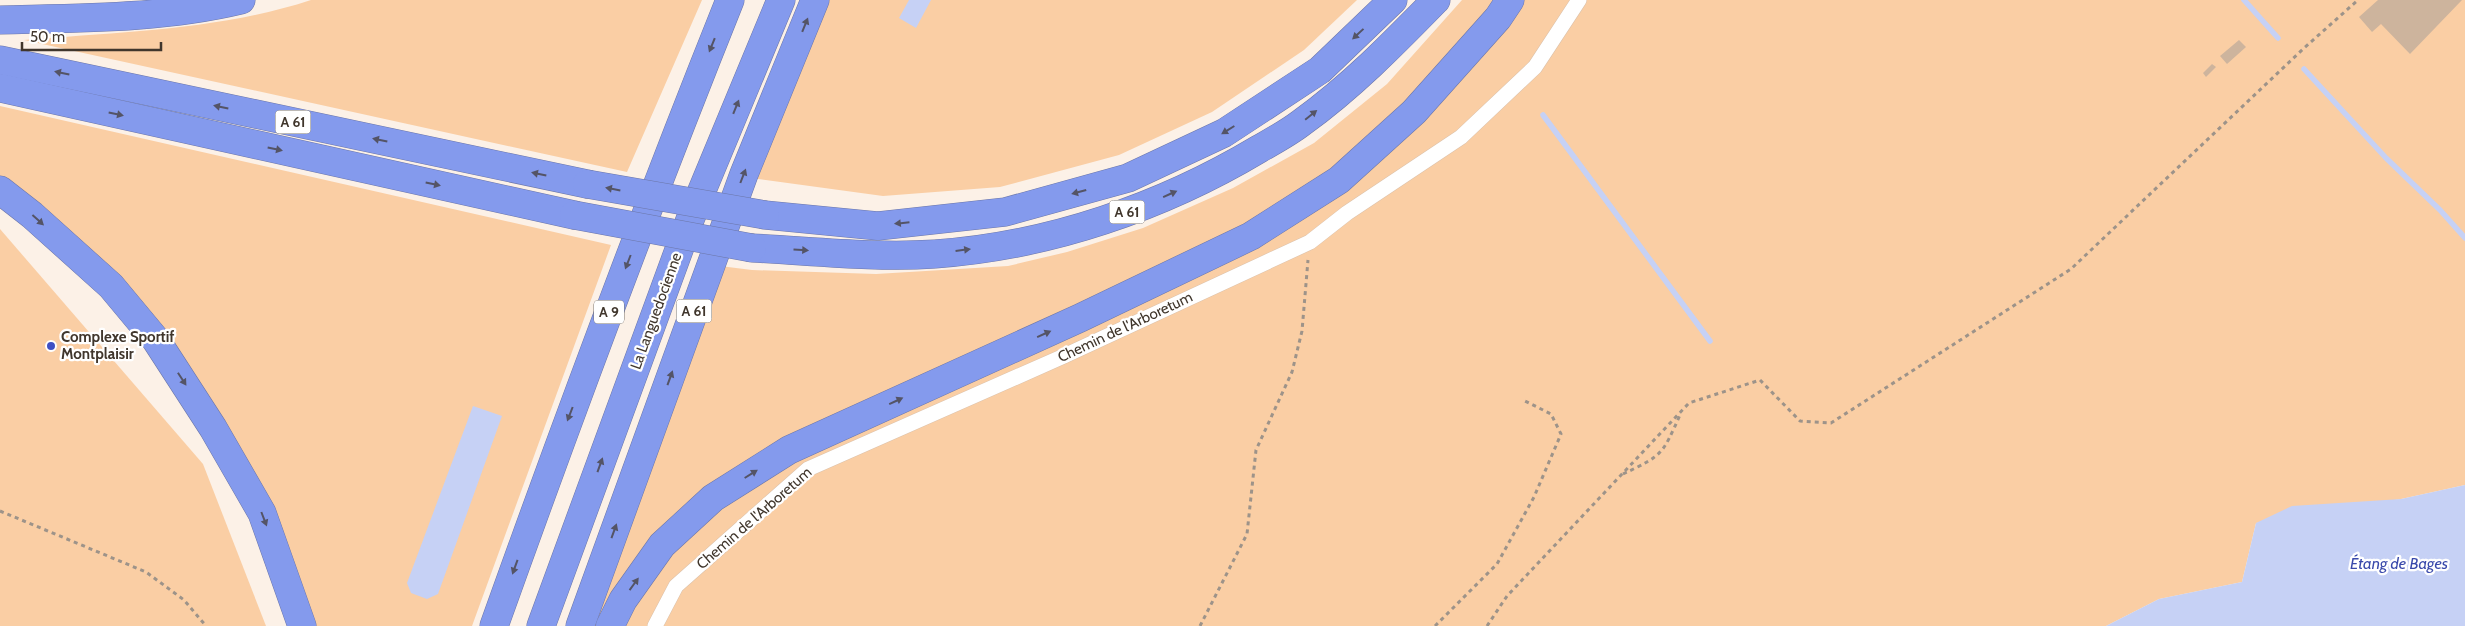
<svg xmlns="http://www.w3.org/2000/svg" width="2465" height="626" font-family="Cabin,sans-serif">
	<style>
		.green { fill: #facea4 }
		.water { fill: #c6d1f5 }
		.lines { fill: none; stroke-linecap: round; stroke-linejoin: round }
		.stream { stroke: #c6d1f5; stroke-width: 5.5 }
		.building { fill: #cdb49d }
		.street-casing { stroke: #dcc2ab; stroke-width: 16 }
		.highway-casing { stroke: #6c77a9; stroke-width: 29 }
		.path { stroke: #9d9389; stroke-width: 3; stroke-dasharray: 4 4; stroke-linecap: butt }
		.street { stroke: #fff; stroke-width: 15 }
		.highway { stroke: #849aed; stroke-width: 28 }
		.highway-bridge-casing { stroke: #6c77a9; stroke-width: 29; stroke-linecap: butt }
		.highway-bridge { stroke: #849aed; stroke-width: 28 }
		.oneway { fill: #545466 }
		.poi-dot { fill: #3f50c4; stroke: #fff; stroke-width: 2 }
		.labels { text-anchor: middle; stroke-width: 4.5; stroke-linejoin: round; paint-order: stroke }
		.shield { fill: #fff; stroke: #79726b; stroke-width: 1 }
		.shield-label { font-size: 14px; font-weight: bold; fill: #40362c }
		.street-label { font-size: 15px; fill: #40362c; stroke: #fff }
		.poi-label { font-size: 15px; font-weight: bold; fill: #40362c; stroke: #fff; text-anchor: start }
		.water-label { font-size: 16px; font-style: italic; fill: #3949ab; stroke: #fff }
	</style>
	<rect width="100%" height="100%" fill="#fcf1e7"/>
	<g class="green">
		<path d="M311 0H702L627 172 24 40C119 32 220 30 311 0Z"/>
		<path d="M821 0H1357L1304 50 1212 112 1119 155 1000 187 883 196 744 177Z"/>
		<path d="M1462 0H2465V485L2401 499 2256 523 2242 582 2159 599 2106 626H568L704 264 752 270 876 274 1008 266 1067 252 1143 228 1233 188 1314 143 1387 84Z"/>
		<path d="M0 106 611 245 472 626H314L272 508 40 207 0 176Z"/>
		<path d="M0 229 203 464 266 626H0Z"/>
	</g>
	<g class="water">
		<path d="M909 0H931L916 28 899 18Z"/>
		<path d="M473 406 502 416 438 594 427 599 411 593 407 583Z"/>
		<path d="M2465 485V626H2106L2159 599 2242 582 2256 523 2292 506 2401 499Z"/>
	</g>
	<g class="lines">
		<g class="stream">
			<path d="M2244 0 2278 38"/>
			<path d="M2304 69 2386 158 2440 210 2465 238"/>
			<path d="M1543 115 1710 341"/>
		</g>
	</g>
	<g class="building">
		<path d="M2378 0H2462L2410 54 2381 24 2372 32 2359 17Z"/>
		<path d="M2239 40 2246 47 2227 64 2220 56Z"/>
		<path d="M2212 64 2216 67 2206 77 2203 73Z"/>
	</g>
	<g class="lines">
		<defs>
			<path id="street" d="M655 626 676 586 808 469 1064 356 1310 242 1347 213 1461 137 1535 67 1579 0"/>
			<g id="highway">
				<path d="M0 20C81 18 162 19 241 0"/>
				<path d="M0 60 587 184"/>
				<path d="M0 88 574 215"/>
				<path d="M0 190 32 215 111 286 156 340 213 428 262 513 302 626"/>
				<path d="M765 215 878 226 1005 212 1128 178 1224 133 1320 70 1393 0"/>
				<path d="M752 248C813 251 875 258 935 254 1049 246 1162 207 1259 149 1273 141 1288 133 1301 123 1351 87 1393 44 1436 0"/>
				<path d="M494 626C569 416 647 207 730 0"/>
				<path d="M541 626 691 217 781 0"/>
				<path d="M580 626 744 174 815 0"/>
				<path d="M610 626 623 600 662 545 713 498 789 450 1080 318 1251 236 1339 180 1414 112 1498 18 1510 0"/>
			</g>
		</defs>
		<use href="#street" class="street-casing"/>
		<use href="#highway" class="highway-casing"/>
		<g class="path">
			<path d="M1623 474C1663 455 1662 455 1680 415"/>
			<path d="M0 511 146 572 184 600 206 626"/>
			<path d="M1200 626 1247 534 1256 450 1292 372 1302 331 1308 260"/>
			<path d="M1435 626 1497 564 1534 497 1561 434 1551 414 1525 401"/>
			<path d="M1487 626 1507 596 1689 403 1760 380 1800 421 1831 423 2071 269 2303 49 2358 0"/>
		</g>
		<use href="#street" class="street"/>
		<use href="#highway" class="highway"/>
		<defs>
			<g id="highway-bridge">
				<path d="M587 184 765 215"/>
				<path d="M574 215 752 248"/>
			</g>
		</defs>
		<use href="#highway-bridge" class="highway-bridge-casing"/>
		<use href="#highway-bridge" class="highway-bridge"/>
	</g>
	<defs><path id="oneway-solid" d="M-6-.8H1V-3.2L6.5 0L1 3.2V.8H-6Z" transform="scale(1.25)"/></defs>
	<g class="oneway">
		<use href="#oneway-solid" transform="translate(805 25) rotate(-68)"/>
		<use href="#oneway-solid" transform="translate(1358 34) rotate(137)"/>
		<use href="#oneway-solid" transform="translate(712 45) rotate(112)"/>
		<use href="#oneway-solid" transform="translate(62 73) rotate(-168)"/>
		<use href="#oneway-solid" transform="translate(221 107) rotate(-168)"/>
		<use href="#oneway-solid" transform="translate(736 107) rotate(-68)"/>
		<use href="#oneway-solid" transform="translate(116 114) rotate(12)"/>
		<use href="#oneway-solid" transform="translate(1311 115) rotate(-39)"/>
		<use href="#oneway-solid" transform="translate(1228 130) rotate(148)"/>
		<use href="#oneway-solid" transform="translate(380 140) rotate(-168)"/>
		<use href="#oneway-solid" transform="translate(275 149) rotate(12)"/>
		<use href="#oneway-solid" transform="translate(539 174) rotate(-168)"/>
		<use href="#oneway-solid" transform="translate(743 176) rotate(-69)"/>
		<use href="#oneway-solid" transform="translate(433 184) rotate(12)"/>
		<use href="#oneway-solid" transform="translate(613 189) rotate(-169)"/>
		<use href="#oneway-solid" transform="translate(1079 192) rotate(165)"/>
		<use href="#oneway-solid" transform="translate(1170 194) rotate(-24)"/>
		<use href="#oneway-solid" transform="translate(38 220) rotate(42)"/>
		<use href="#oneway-solid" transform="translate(902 223) rotate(174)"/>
		<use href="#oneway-solid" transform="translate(801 250) rotate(3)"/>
		<use href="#oneway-solid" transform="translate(963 250) rotate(-7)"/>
		<use href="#oneway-solid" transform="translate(628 262) rotate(111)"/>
		<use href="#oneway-solid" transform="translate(1044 334) rotate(-24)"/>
		<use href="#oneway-solid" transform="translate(670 378) rotate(-70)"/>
		<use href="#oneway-solid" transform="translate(182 379) rotate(57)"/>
		<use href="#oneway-solid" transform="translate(896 401) rotate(-25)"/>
		<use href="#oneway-solid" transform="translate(570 414) rotate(111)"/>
		<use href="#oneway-solid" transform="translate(600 465) rotate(-70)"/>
		<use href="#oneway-solid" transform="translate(751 474) rotate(-32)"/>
		<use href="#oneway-solid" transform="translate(264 519) rotate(69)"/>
		<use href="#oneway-solid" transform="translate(614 531) rotate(-70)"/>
		<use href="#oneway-solid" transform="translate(515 567) rotate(110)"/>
		<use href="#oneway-solid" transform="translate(634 584) rotate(-54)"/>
	</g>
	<circle class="poi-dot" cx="51" cy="346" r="5"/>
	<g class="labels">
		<g class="shield">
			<rect x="275.5" y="110.5" width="35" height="23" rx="4"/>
			<rect x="1109.5" y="200.5" width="35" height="23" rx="4"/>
			<rect x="676.5" y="299.5" width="35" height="23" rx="4"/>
			<rect x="594" y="300.5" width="30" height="23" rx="4"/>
		</g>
		<g class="shield-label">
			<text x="293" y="127">A 61</text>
			<text x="1127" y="217">A 61</text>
			<text x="694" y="316">A 61</text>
			<text x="609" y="317">A 9</text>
		</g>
		<g class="street-label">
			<text transform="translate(656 311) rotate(-70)" y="5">La Languedocienne</text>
			<text transform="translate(1125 327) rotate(-25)" y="5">Chemin de l'Arboretum</text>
			<text transform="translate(754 518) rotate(-41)" y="5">Chemin de l'Arboretum</text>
		</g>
		<g class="poi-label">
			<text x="61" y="342">Complexe Sportif<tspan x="61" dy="17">Montplaisir</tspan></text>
		</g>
		<g class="water-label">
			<text x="2399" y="569">Étang de Bages</text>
		</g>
	</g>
	<path d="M22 42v8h139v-8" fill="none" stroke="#40362c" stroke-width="2.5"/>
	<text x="30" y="42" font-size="15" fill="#40362c" stroke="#ffffff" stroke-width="4" paint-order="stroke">50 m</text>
</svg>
